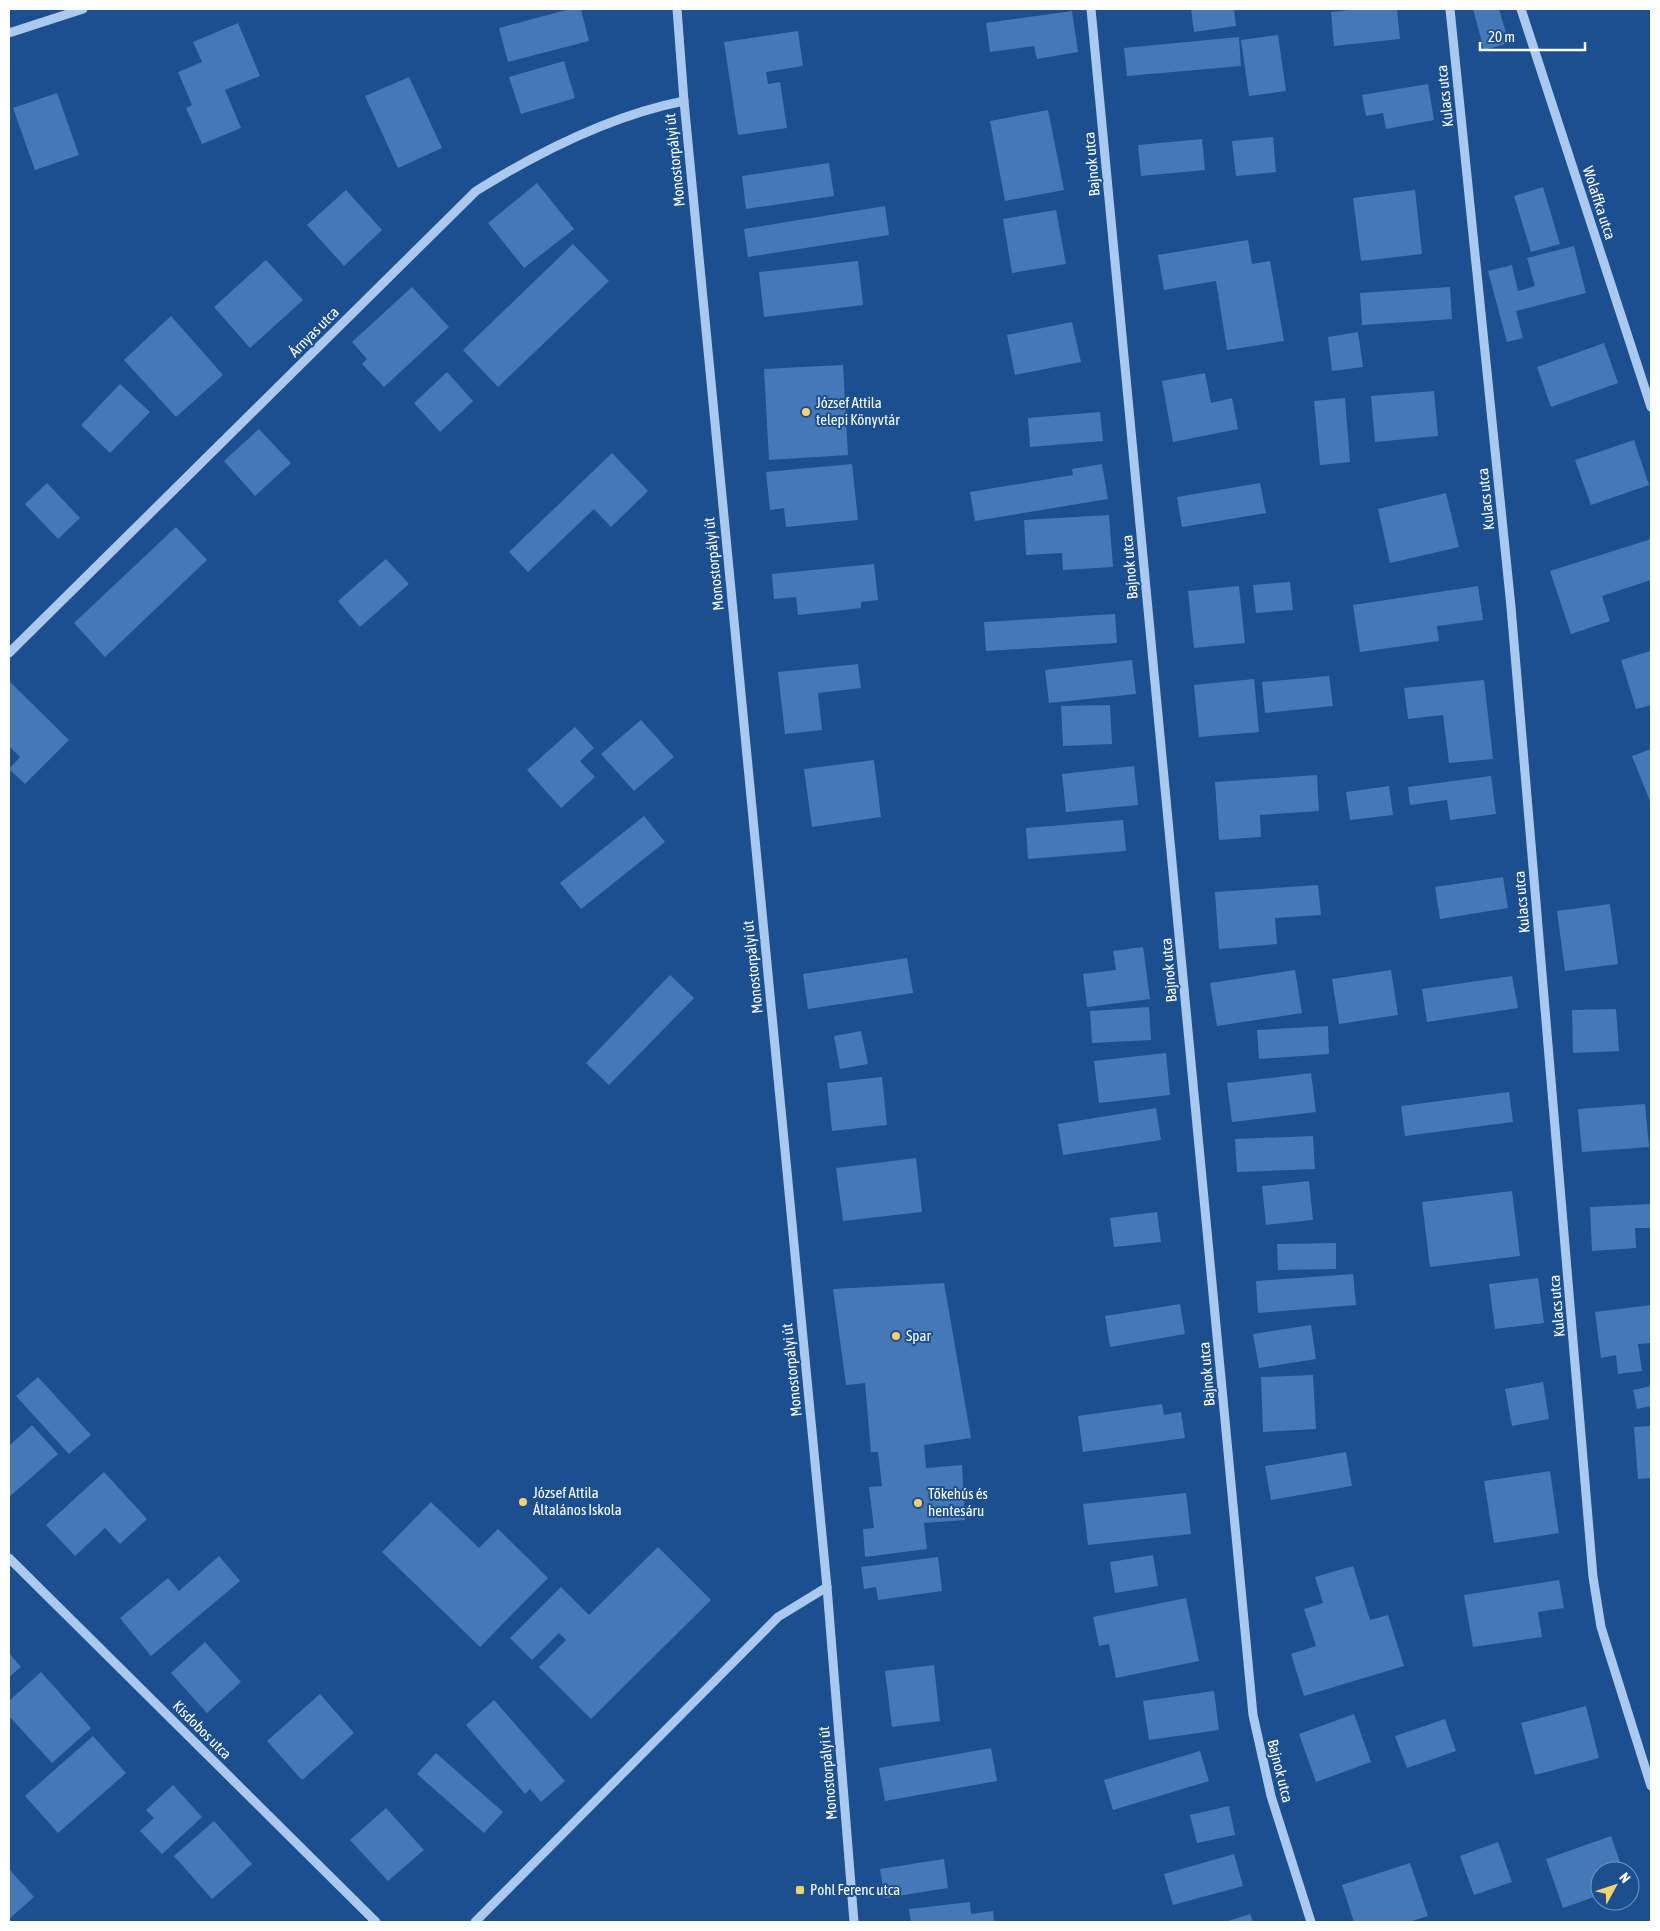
<svg xmlns="http://www.w3.org/2000/svg" width="1660" height="1931" font-family="'Asap Condensed',sans-serif">
	<style>
		.building { fill: #4478b7 }
		.lines { fill: none; stroke-linecap: round; stroke-linejoin: round }
		.minor { stroke: #a9c9ee; stroke-width: 9 }
		.poi-dot { fill: #ffd166; stroke: #1b4f8f; stroke-width: 2 }
		.labels { text-anchor: middle; stroke-width: 4; stroke-linejoin: round; paint-order: stroke }
		.street-label { font-size: 15px; fill: #fff; stroke: #1b4f8f }
		.poi-label { font-size: 15px; fill: #fff; stroke: #1b4f8f; text-anchor: start }
	</style>
	<rect width="100%" height="100%" fill="#1b4f8f"/>
	<g class="building">
		<path d="M570 9H581L589 41 508 62 499 28Z"/>
		<path d="M1191 9H1234L1236 26 1194 32Z"/>
		<path d="M1360 9H1397L1400 39 1334 46 1331 12Z"/>
		<path d="M1473 9H1499L1509 43 1484 50Z"/>
		<path d="M1072 11 1078 52 1037 59 1034 46 990 52 986 23Z"/>
		<path d="M238 23 260 76 225 90 241 128 202 144 186 108 192 105 178 72 202 62 193 42Z"/>
		<path d="M798 31 803 66 766 72 768 84 780 82 787 128 738 135 724 42Z"/>
		<path d="M1278 35 1286 91 1249 96 1241 40Z"/>
		<path d="M1239 37 1241 66 1127 76 1124 48Z"/>
		<path d="M564 61 575 98 521 114 509 77Z"/>
		<path d="M409 77 442 148 398 168 365 96Z"/>
		<path d="M1428 84 1434 120 1386 129 1383 113 1366 116 1362 95Z"/>
		<path d="M57 93 79 155 35 170 13 108Z"/>
		<path d="M1048 110 1064 190 1005 201 990 121Z"/>
		<path d="M1273 137 1276 172 1236 176 1232 141Z"/>
		<path d="M1202 139 1205 170 1141 176 1138 145Z"/>
		<path d="M829 163 834 196 746 209 742 176Z"/>
		<path d="M537 183 574 229 524 268 488 223Z"/>
		<path d="M1543 187 1560 244 1531 252 1514 196Z"/>
		<path d="M346 190 382 230 344 266 307 225Z"/>
		<path d="M1415 190 1422 254 1361 261 1353 198Z"/>
		<path d="M885 206 889 235 748 257 744 229Z"/>
		<path d="M1056 210 1066 264 1012 273 1003 219Z"/>
		<path d="M1248 240 1252 264 1270 261 1284 341 1227 350 1216 281 1164 290 1158 255Z"/>
		<path d="M573 244 609 281 498 387 463 350Z"/>
		<path d="M1574 246 1586 293 1516 311 1523 338 1507 342 1488 271 1512 265 1518 291 1535 286 1527 258Z"/>
		<path d="M266 260 303 300 250 348 214 307Z"/>
		<path d="M858 261 863 305 764 317 759 272Z"/>
		<path d="M412 287 449 327 384 387 362 364 367 359 352 342Z"/>
		<path d="M1450 287 1452 319 1362 325 1360 293Z"/>
		<path d="M171 316 223 375 176 417 124 360Z"/>
		<path d="M1072 322 1081 362 1015 375 1007 335Z"/>
		<path d="M1358 332 1363 367 1332 371 1328 337Z"/>
		<path d="M1604 343 1618 383 1551 407 1537 367Z"/>
		<path d="M843 365 848 455 769 460 764 369Z"/>
		<path d="M447 372 473 401 440 432 414 403Z"/>
		<path d="M1205 373 1211 403 1232 398 1238 429 1173 442 1162 381Z"/>
		<path d="M120 384 150 412 110 453 81 425Z"/>
		<path d="M1434 391 1438 436 1375 442 1371 396Z"/>
		<path d="M1345 398 1350 462 1320 465 1314 401Z"/>
		<path d="M1100 412 1103 441 1030 447 1028 418Z"/>
		<path d="M259 429 291 463 255 496 224 461Z"/>
		<path d="M1634 440 1649 485 1591 505 1575 460Z"/>
		<path d="M612 453 648 491 611 527 594 509 528 572 509 552Z"/>
		<path d="M852 464 858 520 786 527 784 508 770 510 766 472Z"/>
		<path d="M1102 464 1108 499 975 521 970 492 1073 475 1072 469Z"/>
		<path d="M47 483 80 518 58 539 25 504Z"/>
		<path d="M1260 483 1266 513 1182 527 1177 497Z"/>
		<path d="M1446 493 1459 547 1390 563 1378 509Z"/>
		<path d="M1109 515 1113 567 1063 570 1062 553 1026 555 1024 520Z"/>
		<path d="M176 527 207 560 105 657 74 623Z"/>
		<path d="M1651 539V580L1602 596 1610 621 1571 634 1550 571Z"/>
		<path d="M386 559 409 584 360 627 338 601Z"/>
		<path d="M874 564 878 600 861 602V608L798 615 796 597 774 599 772 574Z"/>
		<path d="M1290 582 1293 610 1256 613 1253 585Z"/>
		<path d="M1239 586 1245 643 1194 648 1188 591Z"/>
		<path d="M1478 586 1483 620 1437 626 1439 641 1360 652 1353 605Z"/>
		<path d="M1115 614 1117 643 986 651 984 622Z"/>
		<path d="M1651 651V705L1636 709 1621 660Z"/>
		<path d="M1132 660 1136 694 1049 703 1045 670Z"/>
		<path d="M858 664 861 688 818 693 822 730 785 734 778 672Z"/>
		<path d="M1329 676 1333 706 1265 713 1262 682Z"/>
		<path d="M1254 679 1259 732 1199 737 1194 685Z"/>
		<path d="M1484 680 1493 759 1449 763 1443 715 1408 719 1404 688Z"/>
		<path d="M9 681 69 740 25 784 9 769 20 757 9 746Z"/>
		<path d="M1110 705 1112 744 1063 746 1061 706Z"/>
		<path d="M641 720 674 757 634 791 601 754Z"/>
		<path d="M575 727 594 748 580 761 595 777 561 808 527 770Z"/>
		<path d="M1651 749V804L1632 756Z"/>
		<path d="M874 760 881 817 812 827 804 769Z"/>
		<path d="M1134 766 1138 805 1066 812 1062 774Z"/>
		<path d="M1317 775 1319 811 1260 815 1261 837 1219 840 1215 782Z"/>
		<path d="M1491 776 1496 814 1450 820 1447 800 1410 805 1408 787Z"/>
		<path d="M1389 786 1393 815 1350 820 1346 792Z"/>
		<path d="M644 816 665 842 581 909 560 883Z"/>
		<path d="M1123 820 1126 851 1028 859 1026 828Z"/>
		<path d="M1503 877 1508 908 1440 919 1435 887Z"/>
		<path d="M1318 885 1321 915 1275 918 1277 944 1219 949 1215 892Z"/>
		<path d="M1610 904 1618 964 1565 971 1557 911Z"/>
		<path d="M1143 947 1150 999 1087 1007 1083 974 1116 970 1113 951Z"/>
		<path d="M907 958 913 993 808 1009 803 974Z"/>
		<path d="M1295 970 1302 1013 1217 1026 1210 983Z"/>
		<path d="M1391 970 1398 1015 1339 1024 1332 979Z"/>
		<path d="M670 975 694 998 609 1085 586 1063Z"/>
		<path d="M1512 976 1518 1008 1427 1022 1422 989Z"/>
		<path d="M1149 1007 1151 1040 1092 1043 1090 1011Z"/>
		<path d="M1616 1009 1619 1051 1573 1053 1572 1010Z"/>
		<path d="M1328 1026 1329 1054 1259 1059 1257 1030Z"/>
		<path d="M861 1031 868 1064 840 1069 834 1036Z"/>
		<path d="M1166 1053 1170 1095 1099 1103 1094 1061Z"/>
		<path d="M1311 1073 1316 1112 1232 1122 1227 1083Z"/>
		<path d="M882 1077 887 1125 832 1131 827 1083Z"/>
		<path d="M1509 1092 1513 1122 1405 1136 1401 1106Z"/>
		<path d="M1645 1104 1649 1147 1582 1152 1578 1109Z"/>
		<path d="M1156 1108 1161 1140 1063 1155 1058 1124Z"/>
		<path d="M1313 1136 1315 1169 1237 1172 1235 1139Z"/>
		<path d="M916 1158 922 1212 843 1221 836 1168Z"/>
		<path d="M1309 1181 1313 1220 1266 1225 1262 1186Z"/>
		<path d="M1512 1191 1520 1256 1430 1267 1422 1202Z"/>
		<path d="M1651 1204V1228H1635L1636 1248 1592 1251 1590 1207Z"/>
		<path d="M1157 1212 1161 1242 1114 1247 1110 1218Z"/>
		<path d="M1336 1243V1269L1278 1270 1277 1244Z"/>
		<path d="M1353 1274 1356 1305 1258 1313 1256 1281Z"/>
		<path d="M1538 1278 1544 1323 1495 1329 1489 1284Z"/>
		<path d="M944 1283 971 1438 924 1445 926 1468 962 1465 965 1520 924 1523 927 1549 865 1557 863 1529 874 1528 869 1487 882 1486 878 1452H871L865 1383 846 1385 833 1289Z"/>
		<path d="M1180 1304 1185 1334 1110 1347 1105 1316Z"/>
		<path d="M1651 1305V1343L1638 1344 1642 1371 1618 1374 1616 1355 1601 1358 1595 1312Z"/>
		<path d="M1311 1325 1316 1359 1259 1368 1253 1334Z"/>
		<path d="M1313 1375 1316 1429 1263 1432 1261 1377Z"/>
		<path d="M38 1377 91 1435 69 1454 16 1396Z"/>
		<path d="M1543 1382 1549 1419 1512 1426 1505 1389Z"/>
		<path d="M1651 1386V1406L1637 1409 1633 1390Z"/>
		<path d="M1162 1404 1164 1415 1181 1412 1185 1438 1083 1452 1078 1416Z"/>
		<path d="M32 1425 58 1454 9 1497V1446Z"/>
		<path d="M1651 1426V1478L1638 1479 1634 1427Z"/>
		<path d="M1346 1452 1352 1486 1271 1500 1265 1466Z"/>
		<path d="M1550 1471 1559 1533 1494 1543 1484 1481Z"/>
		<path d="M104 1472 147 1519 120 1544 105 1528 75 1556 46 1525Z"/>
		<path d="M1186 1493 1191 1534 1088 1545 1083 1504Z"/>
		<path d="M431 1502 479 1548 498 1529 548 1578 480 1647 382 1552Z"/>
		<path d="M658 1547 711 1600 591 1719 539 1667 566 1640 559 1633 532 1660 510 1638 561 1587 589 1615Z"/>
		<path d="M1153 1555 1158 1586 1115 1593 1110 1562Z"/>
		<path d="M219 1556 240 1581 151 1656 120 1618 168 1578 179 1591Z"/>
		<path d="M938 1557 942 1591 878 1600 876 1587 864 1589 861 1567Z"/>
		<path d="M1353 1566 1370 1620 1388 1615 1404 1666 1304 1696 1291 1654 1316 1646 1304 1609 1323 1603 1315 1577Z"/>
		<path d="M1559 1580 1564 1608 1538 1612 1542 1637 1473 1647 1464 1595Z"/>
		<path d="M1186 1598 1199 1661 1116 1678 1109 1644 1099 1646 1093 1617Z"/>
		<path d="M205 1642 241 1682 207 1713 171 1673Z"/>
		<path d="M9 1653 21 1667 9 1677Z"/>
		<path d="M934 1665 940 1721 892 1727 885 1671Z"/>
		<path d="M41 1672 91 1728 52 1763 9 1716V1701Z"/>
		<path d="M1214 1691 1219 1730 1149 1740 1143 1701Z"/>
		<path d="M320 1694 354 1733 302 1780 267 1741Z"/>
		<path d="M494 1700 565 1781 541 1802 530 1789 525 1794 466 1725Z"/>
		<path d="M1586 1706 1599 1758 1535 1775 1521 1723Z"/>
		<path d="M1354 1714 1371 1762 1316 1782 1299 1734Z"/>
		<path d="M1445 1719 1456 1751 1407 1768 1395 1736Z"/>
		<path d="M93 1736 126 1773 58 1833 25 1796Z"/>
		<path d="M991 1748 997 1781 885 1801 879 1768Z"/>
		<path d="M1200 1751 1209 1781 1113 1810 1104 1780Z"/>
		<path d="M436 1753 503 1812 484 1833 417 1774Z"/>
		<path d="M173 1785 202 1817 162 1854 140 1831 154 1818 146 1810Z"/>
		<path d="M1229 1806 1235 1835 1197 1843 1190 1815Z"/>
		<path d="M386 1808 424 1850 388 1881 350 1840Z"/>
		<path d="M214 1821 252 1864 212 1899 174 1856Z"/>
		<path d="M1611 1836 1623 1871H1600V1895L1563 1908 1546 1859Z"/>
		<path d="M1498 1842 1512 1882 1474 1895 1460 1856Z"/>
		<path d="M1234 1854 1243 1886 1173 1905 1164 1874Z"/>
		<path d="M944 1859 948 1888 885 1898 880 1869Z"/>
		<path d="M1410 1863 1428 1916 1409 1922H1354L1342 1885Z"/>
		<path d="M9 1869 34 1897 9 1919Z"/>
		<path d="M970 1902 971 1914 993 1911 994 1922H911L909 1909Z"/>
		<path d="M1250 1914 1253 1922H1225Z"/>
	</g>
	<g class="lines">
		<g class="minor">
			<path d="M677 9 684 101 827 1587 854 1922"/>
			<path d="M1091 9 1253 1715 1271 1796 1311 1922"/>
			<path d="M1450 9 1511 607 1593 1577 1601 1627 1651 1786"/>
			<path d="M1521 9 1651 407"/>
			<path d="M9 33 83 9"/>
			<path d="M9 653 476 191C537 153 613 115 684 101"/>
			<path d="M9 1558 376 1922"/>
			<path d="M475 1922 778 1617 827 1587"/>
		</g>
	</g>
	<g class="poi-dot">
		<circle cx="806" cy="412" r="5"/>
		<circle cx="896" cy="1336" r="5"/>
		<circle cx="523" cy="1502" r="5"/>
		<circle cx="918" cy="1503" r="5"/>
		<rect x="795" y="1885" width="10" height="10" rx="2.5"/>
	</g>
	<g class="labels">
		<g class="street-label">
			<text transform="translate(1445 96) rotate(-96)" y="5">Kulacs utca</text>
			<text transform="translate(675 160) rotate(-96)" y="5">Monostorpályi út</text>
			<text transform="translate(1092 164) rotate(-95)" y="5">Bajnok utca</text>
			<text transform="translate(1599 203) rotate(72)" y="5">Wolaffka utca</text>
			<text transform="translate(314 332) rotate(-45)" y="5">Árnyas utca</text>
			<text transform="translate(1486 499) rotate(-96)" y="5">Kulacs utca</text>
			<text transform="translate(714 564) rotate(-96)" y="5">Monostorpályi út</text>
			<text transform="translate(1130 567) rotate(-95)" y="5">Bajnok utca</text>
			<text transform="translate(1522 902) rotate(-95)" y="5">Kulacs utca</text>
			<text transform="translate(753 967) rotate(-96)" y="5">Monostorpályi út</text>
			<text transform="translate(1169 970) rotate(-95)" y="5">Bajnok utca</text>
			<text transform="translate(1557 1306) rotate(-95)" y="5">Kulacs utca</text>
			<text transform="translate(792 1370) rotate(-96)" y="5">Monostorpályi út</text>
			<text transform="translate(1207 1374) rotate(-95)" y="5">Bajnok utca</text>
			<text transform="translate(202 1730) rotate(45)" y="5">Kisdobos utca</text>
			<text transform="translate(1280 1771) rotate(76)" y="5">Bajnok utca</text>
			<text transform="translate(828 1773) rotate(-95)" y="5">Monostorpályi út</text>
		</g>
		<g class="poi-label">
			<text x="816" y="408">József Attila<tspan x="816" dy="17">telepi Könyvtár</tspan></text>
			<text x="906" y="1341">Spar</text>
			<text x="533" y="1498">József Attila<tspan x="533" dy="17">Általános Iskola</tspan></text>
			<text x="928" y="1499">Tőkehús és<tspan x="928" dy="17">hentesáru</tspan></text>
			<text x="810" y="1895">Pohl Ferenc utca</text>
		</g>
	</g>
	<rect width="1660" height="1931" fill="none" stroke="#ffffff" stroke-width="20"/>
	<g transform="translate(1615 1886) rotate(50)"><circle r="24" fill="#1b4f8f" stroke="#7695bc"/>
	<path d="M0-4L9 19L0 12L-9 19Z" fill="#ffd166"/>
	<text y="-8" font-size="14" font-weight="bold" text-anchor="middle" fill="#ffffff">N</text>
	</g>
	<path d="M1480 42v8h105v-8" fill="none" stroke="#ffffff" stroke-width="2.5"/>
	<text x="1488" y="42" font-size="15" fill="#ffffff" stroke="#1b4f8f" stroke-width="4" paint-order="stroke">20 m</text>
</svg>
